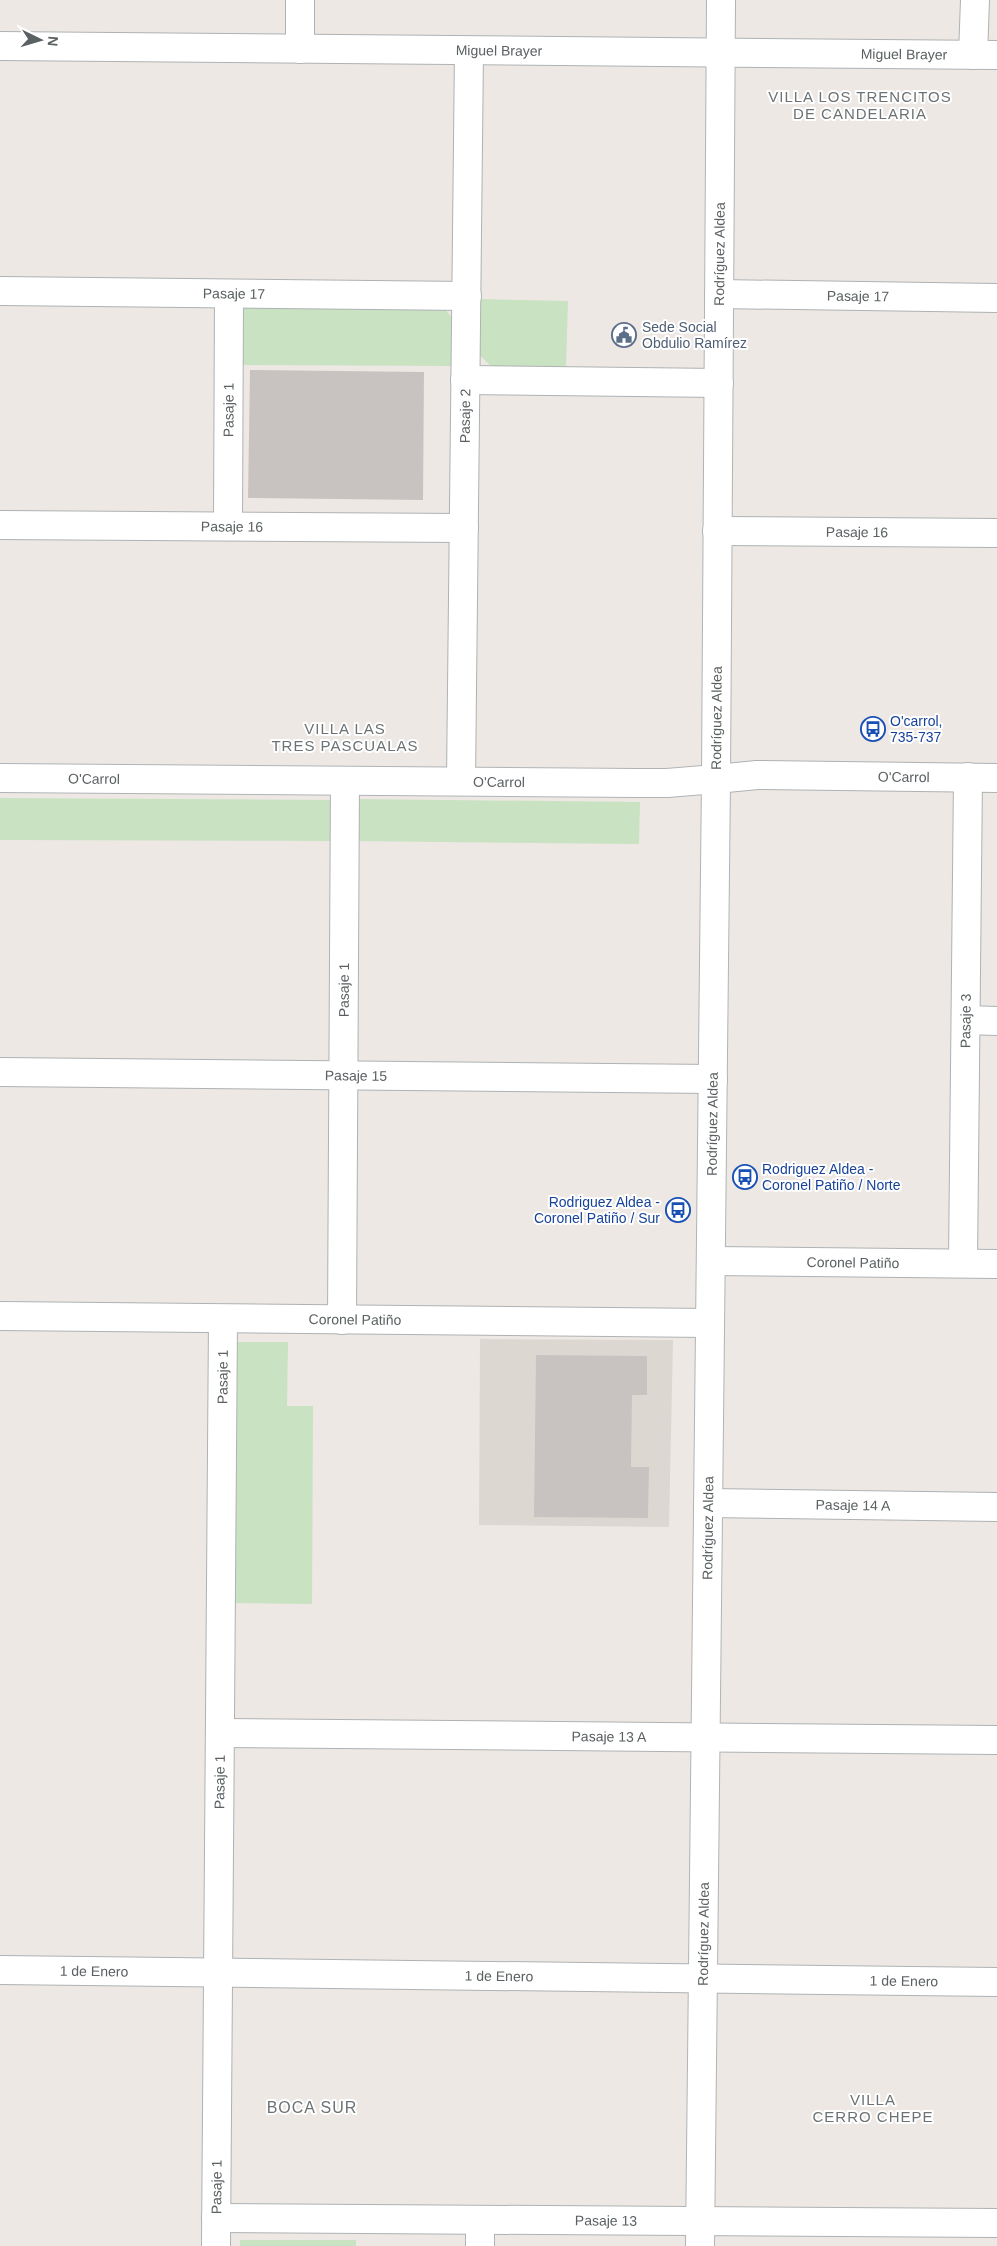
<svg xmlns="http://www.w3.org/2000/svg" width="997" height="2246" font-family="Helvetica,sans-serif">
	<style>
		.education { fill: #dcd8d1 }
		.green { fill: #c9e2c2 }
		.building { fill: #c8c3c0 }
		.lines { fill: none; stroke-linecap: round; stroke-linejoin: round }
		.street-casing { stroke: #aeb2b4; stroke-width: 30 }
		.secondary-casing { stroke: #b0b4b7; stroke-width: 30 }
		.street { stroke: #fff; stroke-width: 28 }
		.secondary { stroke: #fff; stroke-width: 28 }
		.labels { text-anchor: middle; stroke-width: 4; stroke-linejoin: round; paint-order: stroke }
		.street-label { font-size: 14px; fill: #5b6062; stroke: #fff }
		.service-label { font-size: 14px; fill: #4e5e75; stroke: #fff; text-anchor: start }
		.transit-label { font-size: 14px; fill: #164399; stroke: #fff; text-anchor: start }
		.neighbourhood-label { font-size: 15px; letter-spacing: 1px; fill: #6c7274; stroke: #fff }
		.quarter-label { font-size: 16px; letter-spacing: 1px; fill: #6c7274; stroke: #fff }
	</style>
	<rect width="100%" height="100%" fill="#ede8e3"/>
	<path class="education" d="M480 1339 673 1340 669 1527 479 1525Z"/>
	<g class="green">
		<path d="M477 299 568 301 566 367 491 366 476 352Z"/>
		<path d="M252 302 440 304 451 316V366L240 365V312Z"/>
		<path d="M0 798 334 800V841L0 840Z"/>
		<path d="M353 799 640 802 639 844 353 841Z"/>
		<path d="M236 1342H288L287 1406H313L312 1604 235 1603Z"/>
		<rect x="240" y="2240" width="116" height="6"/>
	</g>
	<g class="building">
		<path d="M250 370 424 372 423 500 248 498Z"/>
		<path d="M536 1355 647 1356V1395H632L631 1467H649L648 1518 534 1517Z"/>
	</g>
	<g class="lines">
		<defs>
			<g id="street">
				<path d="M300 0V49"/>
				<path id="s1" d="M0 46 997 55"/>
				<path d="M973 55 975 0"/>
				<path id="s2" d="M0 291 467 296"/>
				<path id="s3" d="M719 294 997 298"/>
				<path d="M465 380 719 383"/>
				<path id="s4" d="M0 525 464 528"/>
				<path id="s5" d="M228 526 229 294"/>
				<path id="s6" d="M717 531 997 533"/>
				<path id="s7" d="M716 779 757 775 997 778"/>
				<path id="s8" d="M461 781 469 51"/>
				<path d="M966 1020 997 1021"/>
				<path id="s9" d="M0 1072 713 1079"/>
				<path id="s10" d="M711 1261 997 1264"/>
				<path id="s11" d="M963 1263 968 777"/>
				<path id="s12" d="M0 1316 710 1323"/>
				<path id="s13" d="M342 1320 345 781"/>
				<path id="s14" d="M708 1503 997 1507"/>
				<path id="s15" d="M220 1733 997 1740"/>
				<path id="s16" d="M0 1970 997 1982"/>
				<path id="s17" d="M216 2218 997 2223"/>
				<path id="s18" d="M216 2246 223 1319"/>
				<path d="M480 2246V2220"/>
			</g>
			<g id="secondary">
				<path id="s19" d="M0 778 636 783H667L716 779"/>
				<path id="s20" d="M700 2246 716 779 721 0"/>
			</g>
		</defs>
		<use href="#street" class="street-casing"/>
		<use href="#secondary" class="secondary-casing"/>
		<use href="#street" class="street"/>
		<use href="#secondary" class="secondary"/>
	</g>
	<defs>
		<symbol id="civic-ring" viewBox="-11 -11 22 22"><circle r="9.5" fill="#fff" stroke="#5c6f8a" stroke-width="1.5"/><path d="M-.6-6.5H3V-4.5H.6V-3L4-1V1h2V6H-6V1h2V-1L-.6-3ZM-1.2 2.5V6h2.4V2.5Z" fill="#5c6f8a"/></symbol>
		<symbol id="bus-ring" viewBox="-11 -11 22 22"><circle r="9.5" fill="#fff" stroke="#1a4fb4" stroke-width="1.5"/><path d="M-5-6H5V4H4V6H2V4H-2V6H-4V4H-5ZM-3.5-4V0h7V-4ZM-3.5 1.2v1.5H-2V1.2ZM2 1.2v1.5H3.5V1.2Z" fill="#1a4fb4"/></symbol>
	</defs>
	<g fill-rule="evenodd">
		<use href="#civic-ring" x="610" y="321" width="28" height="28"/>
		<use href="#bus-ring" x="859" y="715" width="28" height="28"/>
		<use href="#bus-ring" x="731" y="1163" width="28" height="28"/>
		<use href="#bus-ring" x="664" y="1196" width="28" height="28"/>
	</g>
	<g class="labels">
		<g class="street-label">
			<text dy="5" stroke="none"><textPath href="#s1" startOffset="499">Miguel Brayer</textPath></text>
			<text dy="5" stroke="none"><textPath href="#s1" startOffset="904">Miguel Brayer</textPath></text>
			<text dy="5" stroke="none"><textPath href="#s20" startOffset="1992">Rodríguez Aldea</textPath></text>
			<text dy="5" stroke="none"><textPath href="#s2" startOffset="234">Pasaje 17</textPath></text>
			<text dy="5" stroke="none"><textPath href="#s3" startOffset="139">Pasaje 17</textPath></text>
			<text dy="5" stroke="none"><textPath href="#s5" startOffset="116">Pasaje 1</textPath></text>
			<text dy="5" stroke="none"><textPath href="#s8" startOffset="365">Pasaje 2</textPath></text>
			<text dy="5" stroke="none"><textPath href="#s4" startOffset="232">Pasaje 16</textPath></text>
			<text dy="5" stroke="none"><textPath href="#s6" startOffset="140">Pasaje 16</textPath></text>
			<text dy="5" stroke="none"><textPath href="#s20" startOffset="1528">Rodríguez Aldea</textPath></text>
			<text dy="5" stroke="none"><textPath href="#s7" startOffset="188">O'Carrol</textPath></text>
			<text dy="5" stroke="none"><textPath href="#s19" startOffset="94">O'Carrol</textPath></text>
			<text dy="5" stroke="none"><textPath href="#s19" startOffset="499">O'Carrol</textPath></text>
			<text dy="5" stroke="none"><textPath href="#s13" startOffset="330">Pasaje 1</textPath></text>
			<text dy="5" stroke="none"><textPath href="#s11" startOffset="242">Pasaje 3</textPath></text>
			<text dy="5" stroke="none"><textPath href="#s9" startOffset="356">Pasaje 15</textPath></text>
			<text dy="5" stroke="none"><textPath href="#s20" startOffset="1122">Rodríguez Aldea</textPath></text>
			<text dy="5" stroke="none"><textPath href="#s10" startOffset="142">Coronel Patiño</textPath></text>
			<text dy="5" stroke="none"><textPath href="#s12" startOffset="355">Coronel Patiño</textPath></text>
			<text dy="5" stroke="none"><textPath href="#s18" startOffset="869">Pasaje 1</textPath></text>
			<text dy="5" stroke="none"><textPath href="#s14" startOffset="145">Pasaje 14 A</textPath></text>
			<text dy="5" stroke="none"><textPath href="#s20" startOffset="718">Rodríguez Aldea</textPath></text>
			<text dy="5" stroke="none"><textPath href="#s15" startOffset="389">Pasaje 13 A</textPath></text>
			<text dy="5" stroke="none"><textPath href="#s18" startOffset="464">Pasaje 1</textPath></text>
			<text dy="5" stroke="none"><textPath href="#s20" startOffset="312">Rodríguez Aldea</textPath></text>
			<text dy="5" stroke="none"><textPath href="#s16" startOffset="94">1 de Enero</textPath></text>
			<text dy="5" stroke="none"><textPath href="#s16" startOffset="499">1 de Enero</textPath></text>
			<text dy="5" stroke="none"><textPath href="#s16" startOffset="904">1 de Enero</textPath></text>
			<text dy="5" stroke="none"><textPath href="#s18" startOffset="59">Pasaje 1</textPath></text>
			<text dy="5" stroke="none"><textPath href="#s17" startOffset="390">Pasaje 13</textPath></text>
		</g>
		<g class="service-label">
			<text x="642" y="332">Sede Social<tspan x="642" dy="16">Obdulio Ramírez</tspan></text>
		</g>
		<g class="transit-label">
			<text x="890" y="726">O'carrol,<tspan x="890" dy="16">735-737</tspan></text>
			<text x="762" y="1174">Rodriguez Aldea -<tspan x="762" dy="16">Coronel Patiño / Norte</tspan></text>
			<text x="660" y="1207" text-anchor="end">Rodriguez Aldea -<tspan x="660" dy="16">Coronel Patiño / Sur</tspan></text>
		</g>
		<g class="neighbourhood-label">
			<text x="860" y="102">VILLA LOS TRENCITOS<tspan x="860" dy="17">DE CANDELARIA</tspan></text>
			<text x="345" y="734">VILLA LAS<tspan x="345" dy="17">TRES PASCUALAS</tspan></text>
			<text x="873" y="2105">VILLA<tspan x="873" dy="17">CERRO CHEPE</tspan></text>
		</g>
		<g class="quarter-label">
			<text x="312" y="2113">BOCA SUR</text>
		</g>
	</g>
	<g transform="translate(40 40) rotate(95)" stroke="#ffffff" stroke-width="4" paint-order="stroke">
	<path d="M0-4L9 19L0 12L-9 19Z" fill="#5b6062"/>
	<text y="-8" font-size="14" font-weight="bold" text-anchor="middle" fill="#5b6062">N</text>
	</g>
</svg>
